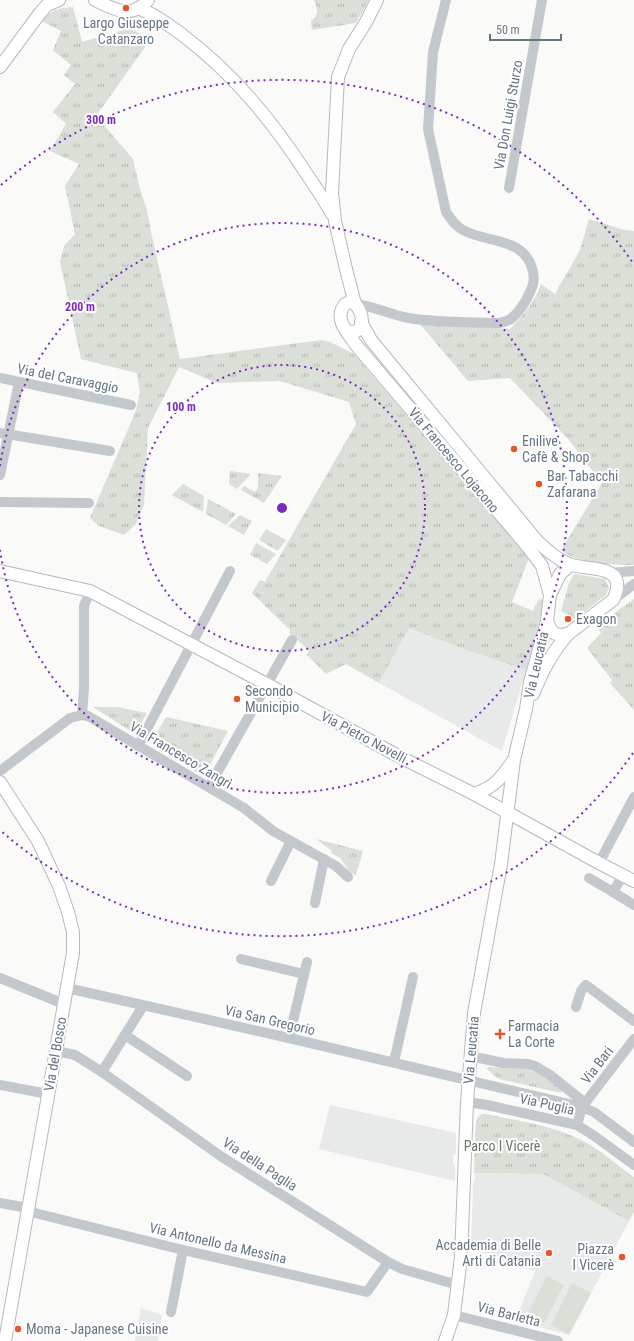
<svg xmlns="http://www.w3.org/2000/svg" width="634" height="1341" font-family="'Roboto Condensed',sans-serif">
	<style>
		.built { fill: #e8e9e9 }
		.grass { fill: url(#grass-tufts) }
		.garden { fill: #dadfd7 }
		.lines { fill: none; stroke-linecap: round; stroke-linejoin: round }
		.major-casing { stroke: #b5babe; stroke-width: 14 }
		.minor { stroke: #c3c8cc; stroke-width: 10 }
		.major { stroke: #fff; stroke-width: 12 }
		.ring { fill: none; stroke: #7b2cbf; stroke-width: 2; stroke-dasharray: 2 4 }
		.poi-dot { fill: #e4572e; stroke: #fff; stroke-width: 1.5 }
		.labels { text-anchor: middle; stroke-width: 4; stroke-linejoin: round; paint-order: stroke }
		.poi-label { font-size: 14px; fill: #657683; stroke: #fff; text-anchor: start }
		.street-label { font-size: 14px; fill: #657683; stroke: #fff }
		.park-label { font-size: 14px; fill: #687a64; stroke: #fff }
		.centre { fill: #7b2cbf; stroke: #fff; stroke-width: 2 }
		.ring-label { font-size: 12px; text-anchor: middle; font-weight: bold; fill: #7b2cbf; stroke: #fff; stroke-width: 4; stroke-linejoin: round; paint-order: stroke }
	</style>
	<defs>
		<pattern id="grass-tufts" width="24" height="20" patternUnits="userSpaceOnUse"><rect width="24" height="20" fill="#dadfd7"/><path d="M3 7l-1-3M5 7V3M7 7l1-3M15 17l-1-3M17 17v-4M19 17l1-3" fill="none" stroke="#b4b9b4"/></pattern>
	</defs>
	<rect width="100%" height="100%" fill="#fafaf8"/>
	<g class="built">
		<path d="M409 628 466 650 526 670 502 751 379 683Z"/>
		<path d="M330 1105 456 1133V1154L453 1155V1164L455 1165V1181L319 1149Z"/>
		<path d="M474 1173 543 1174 629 1221 569 1335 515 1321 535 1271 501 1262 502 1258 471 1249 473 1187 475 1177Z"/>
		<path d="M141 1308 162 1315 158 1341H135Z"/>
	</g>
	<g class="grass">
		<path d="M314 0H369L356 23 312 30 311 21C319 15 318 9 314 0Z"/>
		<path d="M73 7 82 42 130 28 150 40 96 116 133 159 140 189 147 210 151 232 180 359 321 340 330 342 354 354 529 558 512 602 533 611 539 599 543 600 542 611 526 670 466 650 409 628 379 683 346 664 326 674 307 655 309 650 289 633 290 630 252 593 260 580 265 582 356 424 349 402 280 381 217 383 179 367 148 428 144 505 136 524 124 535 99 526 90 518 135 413 140 393 137 373 81 359 60 262 64 246 75 234 65 186 79 164 50 151 66 124 53 112 75 84 64 75 71 65 53 50 61 31 42 21C50 10 59 8 73 7Z"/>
		<path d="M589 219 624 230 634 231V565H632C611 565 577 564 561 550L602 483 569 440 510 378 468 381 419 323 510 329C524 314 534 303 541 284L555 294 580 250Z"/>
		<path d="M230 471 251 474 237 489 229 484Z"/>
		<path d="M258 473 282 476 264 503 241 490 244 486 255 492 258 488Z"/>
		<path d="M183 484 204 496 203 512 172 495Z"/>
		<path d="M208 499 236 514 226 525 206 514Z"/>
		<path d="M240 515 252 521 244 535 228 526Z"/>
		<path d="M266 529 286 540 278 551 259 540Z"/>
		<path d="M256 543 276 554 267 564 250 555Z"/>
		<path d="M574 574 605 579 609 588 606 595 575 619 561 611 569 583Z"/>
		<path d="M634 599V710L610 683 612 680 587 648 601 633 596 626Z"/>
		<path d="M93 707H117L147 713 135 734Z"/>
		<path d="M166 717 228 731 205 774 202 776 151 743Z"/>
		<path d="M316 839 363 851 356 875 350 872 340 858 331 853 332 851Z"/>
		<path d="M488 1067 528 1069 538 1073 562 1090 561 1093 499 1079 496 1077 487 1069Z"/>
		<path d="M482 1114H486C517 1121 552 1125 581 1140 600 1149 617 1165 634 1177V1212L629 1221 543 1174 474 1173 476 1121 478 1117Z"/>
	</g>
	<g class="garden">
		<path d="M547 1276 564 1285 544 1323 527 1314Z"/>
		<path d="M572 1283 591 1293 569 1335 551 1325Z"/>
	</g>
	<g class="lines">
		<defs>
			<g id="major">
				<path d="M95 0C113 9 132 20 148 0"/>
				<path d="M138 8C153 13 167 24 180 33 234 74 271 119 308 176 316 188 325 201 332 214"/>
				<path d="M0 67 40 13 47 5 59 0"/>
				<path d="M355 304 346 269 335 221 332 193 338 77 349 49 366 22 377 0"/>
				<path d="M361 322 371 340 538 542C548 551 557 559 569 564 582 570 613 565 617 582 618 589 616 594 613 600L568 634C554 636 552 634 547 621"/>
				<path d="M347 331C367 337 365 309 352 302 347 302 344 304 342 309 336 322 349 334 356 345L528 547 542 566 550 595"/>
				<path d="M0 571 90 591 274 688 400 757 474 794 599 863 634 881"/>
				<path d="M533 694C543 670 551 654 568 634"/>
				<path d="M0 782 38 841 59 886 68 912 73 932V953L5 1341"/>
				<path d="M474 794C495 787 501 778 513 761"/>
				<path d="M445 1341 454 1315 461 1257 467 1102 474 1013 501 864 514 760 526 709 530 682 547 621 550 595 560 574 570 565"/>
			</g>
		</defs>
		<use href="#major" class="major-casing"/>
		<g class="minor">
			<path d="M509 188 542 0"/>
			<path d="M355 304C374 306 391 315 409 318 439 323 470 322 500 323 503 322 508 321 511 319 518 313 526 302 529 294 534 285 535 278 532 268 523 237 486 243 463 230 455 226 451 219 446 212L428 129 433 52 446 0"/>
			<path d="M0 378 131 405"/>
			<path d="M0 433 110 451"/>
			<path d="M0 475 19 382"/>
			<path d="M0 502 89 503"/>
			<path d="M610 573 634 571"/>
			<path d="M613 600 634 584"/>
			<path d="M82 715 84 688V606L90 591"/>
			<path d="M138 746 230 571"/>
			<path d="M0 771 70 718 82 715 88 716 244 808 273 831 336 866 348 877"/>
			<path d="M209 787 292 640"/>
			<path d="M599 863 634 797"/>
			<path d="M623 875 613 892 634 905"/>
			<path d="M589 878 613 892"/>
			<path d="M271 881 291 841"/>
			<path d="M315 903 324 859"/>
			<path d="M241 959 304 974"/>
			<path d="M0 978 64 1004"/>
			<path d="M67 988 289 1038 582 1107 594 1112 634 1142"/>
			<path d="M576 1007 581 991 586 985 634 1021"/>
			<path d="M125 1035 187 1076"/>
			<path d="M289 1038 307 962"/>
			<path d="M56 1051 75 1055 102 1072 222 1157 388 1262 402 1269 458 1285"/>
			<path d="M470 1056 503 1063 528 1064 535 1066 550 1075 585 1103"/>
			<path d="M394 1062 413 977"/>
			<path d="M102 1072 143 1006"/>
			<path d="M0 1085 48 1094"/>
			<path d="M467 1102 487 1105 577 1125 593 1135 634 1165"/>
			<path d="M577 1125 582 1107 634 1039"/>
			<path d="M0 1203 28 1208 35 1213 183 1250 367 1292 388 1262"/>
			<path d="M171 1312 183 1250"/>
			<path d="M454 1315 558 1341"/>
		</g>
		<use href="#major" class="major"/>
	</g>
	<g class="ring">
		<circle cx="282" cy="508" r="143"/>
		<path d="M0 466A285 285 0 1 1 0 550"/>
		<path d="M633 753A428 428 0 0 1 1 831M1 185A428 428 0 0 1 633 263"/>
	</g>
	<g class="poi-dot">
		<circle cx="126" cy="8" r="4"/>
		<circle cx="514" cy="449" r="4"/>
		<circle cx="539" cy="484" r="4"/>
		<circle cx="568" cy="619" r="4"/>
		<circle cx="237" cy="699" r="4"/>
		<path d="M498 1028h4v4h4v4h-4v4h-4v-4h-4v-4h4z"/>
		<circle cx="549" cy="1253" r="4"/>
		<circle cx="622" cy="1257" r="4"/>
		<circle cx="18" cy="1329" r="4"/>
	</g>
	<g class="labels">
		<g class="poi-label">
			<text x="126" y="28" text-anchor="middle">Largo Giuseppe<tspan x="126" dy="16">Catanzaro</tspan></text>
			<text x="522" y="446">Enilive<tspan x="522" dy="16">Cafè &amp; Shop</tspan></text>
			<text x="547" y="481">Bar Tabacchi<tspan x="547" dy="16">Zafarana</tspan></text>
			<text x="576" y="624">Exagon</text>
			<text x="245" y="696">Secondo<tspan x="245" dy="16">Municipio</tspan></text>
			<text x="508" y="1031">Farmacia<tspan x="508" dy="16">La Corte</tspan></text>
			<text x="541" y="1250" text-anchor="end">Accademia di Belle<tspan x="541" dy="16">Arti di Catania</tspan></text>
			<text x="614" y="1254" text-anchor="end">Piazza<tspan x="614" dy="16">I Vicerè</tspan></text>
			<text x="26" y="1334">Moma - Japanese Cuisine</text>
		</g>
		<g class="street-label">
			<text transform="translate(508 115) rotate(-80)" y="5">Via Don Luigi Sturzo</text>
			<text transform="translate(68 378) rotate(11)" y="5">Via del Caravaggio</text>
			<text transform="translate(454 460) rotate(50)" y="5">Via Francesco Lojacono</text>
			<text transform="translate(536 665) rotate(-77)" y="5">Via Leucatia</text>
			<text transform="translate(364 737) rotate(28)" y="5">Via Pietro Novelli</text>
			<text transform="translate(181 755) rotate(31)" y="5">Via Francesco Zangrì</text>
			<text transform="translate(270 1020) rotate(13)" y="5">Via San Gregorio</text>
			<text transform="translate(471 1050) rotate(-85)" y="5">Via Leucatia</text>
			<text transform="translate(55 1054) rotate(-80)" y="5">Via del Bosco</text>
			<text transform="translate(597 1065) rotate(-53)" y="5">Via Bari</text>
			<text transform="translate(547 1104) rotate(13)" y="5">Via Puglia</text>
			<text transform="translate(260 1164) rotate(33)" y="5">Via della Paglia</text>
			<text transform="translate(218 1243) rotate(13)" y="5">Via Antonello da Messina</text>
			<text transform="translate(509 1314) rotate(14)" y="5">Via Barletta</text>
		</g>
		<g class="park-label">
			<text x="502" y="1151">Parco I Vicerè</text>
		</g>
	</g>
	<circle cx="282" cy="508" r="6" class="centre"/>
	<g class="ring-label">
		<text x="101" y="124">300 m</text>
		<text x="80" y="311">200 m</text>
		<text x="181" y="411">100 m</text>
	</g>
	<path d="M490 34v6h71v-6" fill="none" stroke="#657683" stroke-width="2"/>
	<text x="496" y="34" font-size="12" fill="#657683" stroke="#ffffff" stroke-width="3" paint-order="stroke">50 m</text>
</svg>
